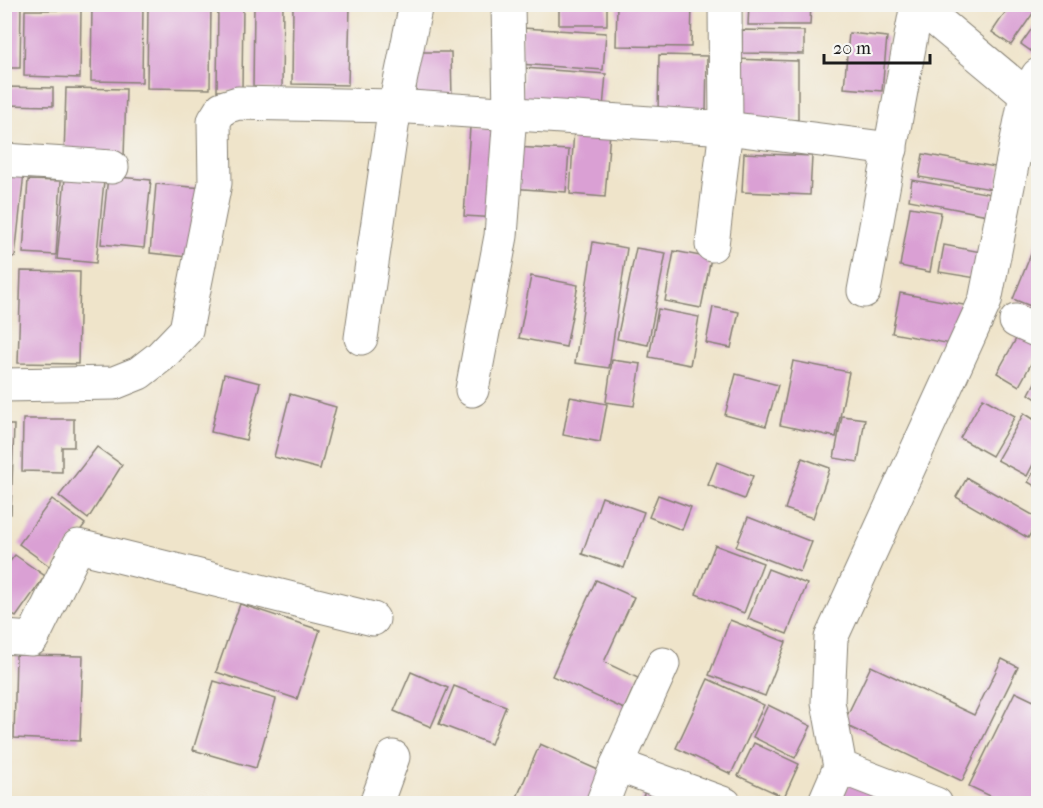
<svg xmlns="http://www.w3.org/2000/svg" width="1043" height="808" font-family="'IM FELL French Canon',serif">
	<style>
		.building { fill: #daa0d4 }
		.lines { fill: none; stroke-linecap: round; stroke-linejoin: round }
		.minor-casing { stroke: #868073; stroke-width: 35 }
		.minor { stroke: #fff; stroke-width: 33 }
	</style>
	<rect width="100%" height="100%" fill="#f6f6f2"/>
	<filter id="ink" filterUnits="userSpaceOnUse"><feTurbulence type="fractalNoise" baseFrequency=".0167" numOctaves="2"/><feDisplacementMap in="SourceGraphic" scale="12" xChannelSelector="R" yChannelSelector="G"/><feConvolveMatrix kernelMatrix="1 2 1 2 8 2 1 2 1" color-interpolation-filters="sRGB"/></filter>
	<filter id="wash" filterUnits="userSpaceOnUse"><feTurbulence type="fractalNoise" baseFrequency=".008" numOctaves="4" result="noise"/><feDisplacementMap in="SourceGraphic" scale="24" xChannelSelector="R" yChannelSelector="G"/><feGaussianBlur stdDeviation="1.35" result="paint"/><feColorMatrix in="noise" values="0 0 0 0 0 0 0 0 0 0 0 0 0 0 0 0 0 1.4 0 .05"/><feComposite in="paint" operator="in"/></filter>
	<g filter="url(#wash)">
		<rect width="100%" height="100%" fill="#efe4ca"/>
		<g id="blocks">
			<g class="building">
				<path d="M4 4H21L20 68H4Z"/>
				<path d="M92 4H143L142 82 91 81Z"/>
				<path d="M148 4H211L210 89 147 88Z"/>
				<path d="M218 4H243L242 91H217Z"/>
				<path d="M254 4H283L282 89H253Z"/>
				<rect x="559" y="4" width="48" height="21"/>
				<path d="M617 4H692L691 47 616 46Z"/>
				<path d="M749 4H811L810 25H748Z"/>
				<path d="M1011 4H1029L1036 9 1011 45 992 32Z"/>
				<path d="M293 5 350 6 348 85 292 84Z"/>
				<path d="M25 10H81L80 78 24 76Z"/>
				<path d="M1038 20V56L1021 44Z"/>
				<path d="M522 28 606 33 603 70 519 64Z"/>
				<path d="M742 30 804 31V54L742 53Z"/>
				<path d="M849 33 887 37 882 91 844 88Z"/>
				<path d="M416 52H451L452 99 416 100Z"/>
				<path d="M659 55 707 56 706 115H658Z"/>
				<path d="M734 59 798 61V120L733 118Z"/>
				<path d="M524 68 606 74 603 108 521 102Z"/>
				<path d="M4 87 53 88V106L4 105Z"/>
				<path d="M66 88 126 89 124 158 64 157Z"/>
				<path d="M470 127 505 130 499 218 464 216Z"/>
				<path d="M574 129 610 131 605 197 570 194Z"/>
				<path d="M514 147 569 150 566 192 510 188Z"/>
				<path d="M744 153 812 156 810 195 742 192Z"/>
				<path d="M923 154 1001 168 997 190 919 177Z"/>
				<path d="M5 170 24 173 15 257 5 256Z"/>
				<path d="M108 176 151 180 144 248 101 244Z"/>
				<path d="M65 178 104 181 96 263 57 259Z"/>
				<path d="M28 180 61 181 56 255 23 253Z"/>
				<path d="M912 180 997 195 993 216 909 200Z"/>
				<path d="M156 184 203 188 196 258 150 253Z"/>
				<path d="M910 207 941 212 930 272 900 266Z"/>
				<path d="M1037 239 1038 240V309L1013 299Z"/>
				<path d="M593 242 627 248 609 368 575 363Z"/>
				<path d="M944 245 981 252 976 278 939 272Z"/>
				<path d="M636 248 666 253 648 345 617 339Z"/>
				<path d="M674 251 711 258 701 308 665 301Z"/>
				<path d="M21 271 80 272 78 364 18 363Z"/>
				<path d="M531 276 578 285 566 347 519 338Z"/>
				<path d="M900 293 964 305 956 345 892 333Z"/>
				<path d="M713 307 739 312 731 348 706 343Z"/>
				<path d="M658 309 699 317 690 365 649 357Z"/>
				<path d="M1021 330 1038 340V351L1019 386 997 373Z"/>
				<path d="M612 360 641 364 634 406 606 402Z"/>
				<path d="M793 361 849 372 836 437 780 425Z"/>
				<path d="M224 374 260 383 246 440 211 432Z"/>
				<path d="M736 374 778 385 766 426 725 415Z"/>
				<path d="M1038 377V400L1029 394Z"/>
				<path d="M290 394 336 407 320 469 274 457Z"/>
				<path d="M570 397 607 404 600 442 563 435Z"/>
				<path d="M983 398 1015 416 992 456 960 438Z"/>
				<path d="M1024 413 1038 422V455L1027 476 997 460Z"/>
				<path d="M842 416 865 419 858 462 834 458Z"/>
				<path d="M23 419H74V447H62V472L22 471Z"/>
				<path d="M4 425H14L11 514 4 513Z"/>
				<path d="M97 447 122 465 88 519 59 496Z"/>
				<path d="M802 458 830 468 813 518 785 509Z"/>
				<path d="M717 462 753 476 744 499 708 485Z"/>
				<path d="M1038 464V488L1028 482Z"/>
				<path d="M967 478 1038 518V520L1028 538 956 497Z"/>
				<path d="M658 495 691 507 682 530 649 517Z"/>
				<path d="M602 497 644 512 624 568 582 554Z"/>
				<path d="M52 499 85 524 52 568 19 544Z"/>
				<path d="M748 517 812 542 800 572 736 547Z"/>
				<path d="M715 545 763 563 744 613 696 594Z"/>
				<path d="M15 555 45 576 16 617 4 609V569Z"/>
				<path d="M768 569 807 584 787 634 748 619Z"/>
				<path d="M596 580 634 597 604 662 638 678 624 709 552 676Z"/>
				<path d="M240 604 320 630 297 699 216 672Z"/>
				<path d="M730 620 786 642 765 696 709 675Z"/>
				<path d="M16 655 83 656 80 741 14 738Z"/>
				<path d="M1002 659 1018 667 962 781 843 724 871 666 974 715Z"/>
				<path d="M411 672 448 688 431 727 394 711Z"/>
				<path d="M708 679 764 705 731 774 676 748Z"/>
				<path d="M214 681 276 699 256 768 193 750Z"/>
				<path d="M454 686 506 706 491 744 439 724Z"/>
				<path d="M1015 692 1038 703V804H1007L969 786Z"/>
				<path d="M768 705 811 726 795 758 753 737Z"/>
				<path d="M754 743 799 764 784 797 738 776Z"/>
				<path d="M540 744 607 774 594 804H514Z"/>
				<path d="M851 780 895 804H839Z"/>
				<path d="M648 784 698 804H640Z"/>
			</g>
		</g>
	</g>
	<g filter="url(#ink)">
		<use href="#blocks" fill-opacity="0" stroke="#868073" stroke-width="1.5"/>
		<g class="lines">
			<defs>
				<g id="minor">
					<path d="M4 160 112 167"/>
					<path d="M712 245 726 128 725 4"/>
					<path d="M864 291 917 4 1026 95 1038 104"/>
					<path d="M1016 321 1038 331"/>
					<path d="M361 338 395 106 416 4"/>
					<path d="M4 385 114 383 139 373 161 356 186 330 215 183 214 121 222 108 238 103 395 106 726 128 891 149"/>
					<path d="M472 390 501 236 510 114 508 4"/>
					<path d="M4 637 32 639 78 546 373 619"/>
					<path d="M617 765 725 804"/>
					<path d="M376 804 393 757"/>
					<path d="M602 804 617 765 663 664"/>
					<path d="M824 804 840 767"/>
					<path d="M936 804 840 767 828 702 831 638 985 301 1026 95 1038 75"/>
				</g>
			</defs>
			<use href="#minor" class="minor-casing"/>
			<use href="#minor" class="minor"/>
		</g>
	</g>
	<rect width="1043" height="808" fill="none" stroke="#f6f6f2" stroke-width="24"/>
	<path d="M824 54v9h106v-9" fill="none" stroke="#1c1c1c" stroke-width="3"/>
	<text x="833" y="54" font-size="18" fill="#1c1c1c" stroke="#f6f6f2" stroke-width="4.5" paint-order="stroke">20 m</text>
</svg>
